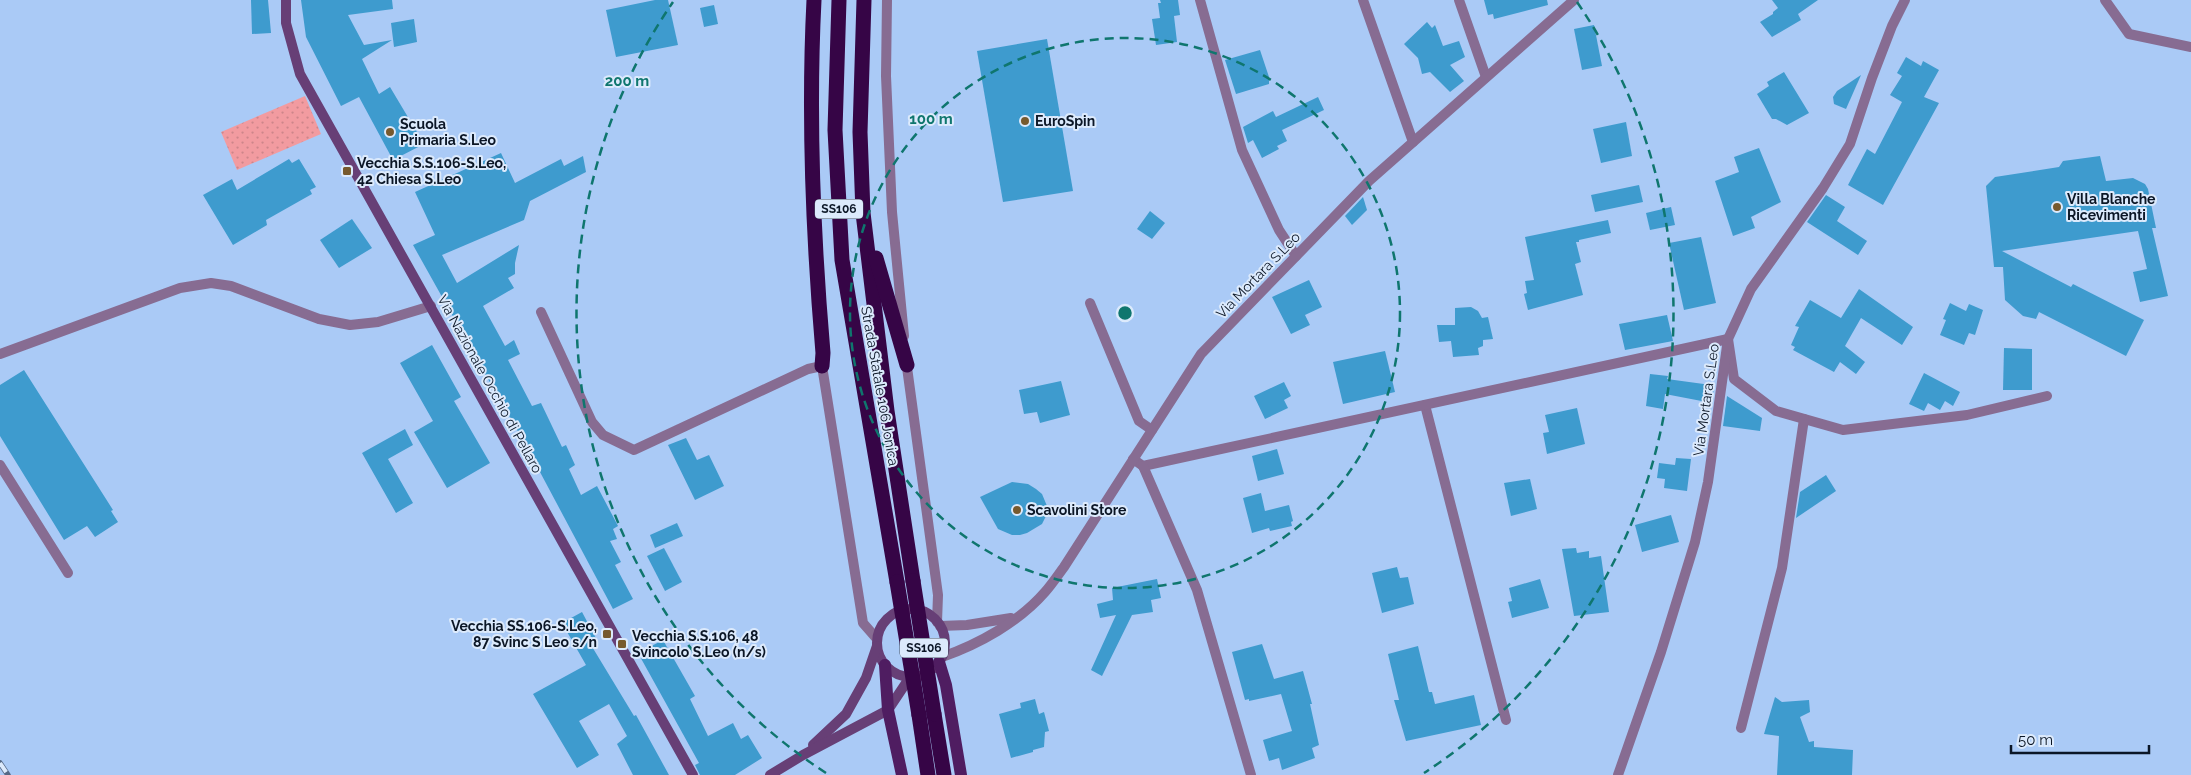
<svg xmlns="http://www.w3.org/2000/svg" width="2191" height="775" font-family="Raleway,sans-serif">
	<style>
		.park { fill: url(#park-dots) }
		.building { fill: #3e9bce }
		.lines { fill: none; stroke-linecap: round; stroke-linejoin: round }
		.lane { stroke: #876c92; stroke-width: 10 }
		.street { stroke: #876c92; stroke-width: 10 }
		.secondary { stroke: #673f76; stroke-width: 10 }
		.primary { stroke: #4f1d61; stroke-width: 12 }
		.highway { stroke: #360546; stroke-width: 15 }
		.rail-casing { stroke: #556986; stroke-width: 5.5 }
		.rail { stroke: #dceafc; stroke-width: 4; stroke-dasharray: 11; stroke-linecap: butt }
		.highway-bridge { stroke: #360546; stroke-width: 15 }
		.ring { fill: none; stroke: #0f766e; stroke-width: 2.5; stroke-dasharray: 9 6 }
		.poi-dot { fill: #775a2e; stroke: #dceafc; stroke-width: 2 }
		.labels { text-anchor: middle; stroke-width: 4; stroke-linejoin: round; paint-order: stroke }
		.shield { fill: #dceafc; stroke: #4a5666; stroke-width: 1 }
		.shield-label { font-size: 12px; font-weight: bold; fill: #0b1626 }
		.poi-label { font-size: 14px; font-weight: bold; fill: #0b1626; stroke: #dceafc; text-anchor: start }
		.street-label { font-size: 14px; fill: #0b1626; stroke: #dceafc }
		.centre { fill: #0f766e; stroke: #dceafc; stroke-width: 2.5 }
		.ring-label { font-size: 15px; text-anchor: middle; font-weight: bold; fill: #0f766e; stroke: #dceafc; stroke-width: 4; stroke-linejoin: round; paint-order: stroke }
	</style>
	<defs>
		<pattern id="park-dots" width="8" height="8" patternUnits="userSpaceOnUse" patternTransform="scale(1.25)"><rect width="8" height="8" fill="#f29ba0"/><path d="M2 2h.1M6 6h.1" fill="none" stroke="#ce858a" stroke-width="1.8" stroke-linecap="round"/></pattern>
	</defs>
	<rect width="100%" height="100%" fill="#aacaf6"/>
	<path class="park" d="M305 96 321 134 237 170 221 132Z"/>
	<g class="building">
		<path d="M251 0H268L271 33 252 34Z"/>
		<path d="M301 0H392L393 9 348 15 364 45 392 40 362 59 379 94 390 87 424 144 393 160 359 97 341 106 306 37Z"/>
		<path d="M655 0H668L678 45 616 57 606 10Z"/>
		<path d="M1160 0H1178L1180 15 1174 16 1177 42 1156 45 1152 19 1160 18 1158 3H1161Z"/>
		<path d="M1484 0H1547L1548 5 1494 19 1493 14 1488 15Z"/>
		<path d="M1772 0H1818L1798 14 1801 20 1772 37 1760 22 1773 14V12L1778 8Z"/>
		<path d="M714 5 718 24 704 27 700 8Z"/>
		<path d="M414 19 417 42 394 47 391 23Z"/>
		<path d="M1427 22 1432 28 1435 25 1443 46 1459 41 1465 57 1450 65 1464 81 1450 92 1430 72 1422 74 1418 58 1404 44Z"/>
		<path d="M1594 25 1602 66 1582 70 1574 29Z"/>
		<path d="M1047 39 1073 191 1003 202 977 51Z"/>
		<path d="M1260 50 1269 77V84L1236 94 1225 60Z"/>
		<path d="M1906 57 1921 66 1923 61 1939 70 1924 97 1939 103 1883 205 1848 185 1867 149 1875 154 1902 102 1890 95 1902 76 1897 73Z"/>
		<path d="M1784 72 1809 113 1787 125 1776 119H1772L1757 94 1769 86 1767 82Z"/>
		<path d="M1861 75 1846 109 1834 104 1833 97 1837 91Z"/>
		<path d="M1318 97 1324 110 1282 130 1287 141 1277 146 1279 149 1262 158 1253 140 1248 143 1243 127 1273 111 1276 117Z"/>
		<path d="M1626 122 1632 156 1601 163 1593 129Z"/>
		<path d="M1759 148 1781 202 1751 217 1755 228 1733 236 1715 181 1739 172 1734 157Z"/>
		<path d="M501 153 515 183 561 159 564 166 583 156 586 172 530 201 524 220 442 255 457 283 519 245 515 263V274L508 278 514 288 483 306 505 346 514 340 520 354 508 360 532 406 541 403 562 447 566 445 575 465 569 469 581 495 597 486 618 526 613 529 617 539 610 541 621 562 615 565 633 599 613 609 524 442 484 372H482L477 364 479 363 413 245 435 235 415 192Z"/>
		<path d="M2100 156 2106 181 2133 178 2145 184 2148 189 2156 228H2152L2168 296 2140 302 2133 272 2147 269 2138 231 2002 251 2071 287 2073 284 2144 320 2126 356 2039 312 2036 319 2023 316 2005 300 2003 267H1994L1986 186 1995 177 2059 167 2063 161Z"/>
		<path d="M289 159 292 163 299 159 316 187 310 190 312 194 266 220 267 225 233 245 203 195 232 179 237 190Z"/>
		<path d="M1639 185 1643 202 1595 212 1591 195Z"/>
		<path d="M1826 195 1845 207 1837 221 1867 241 1858 255 1807 222Z"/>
		<path d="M1363 197 1367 210 1352 225 1345 216Z"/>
		<path d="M1671 207 1675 225 1650 230 1646 213Z"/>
		<path d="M1150 211 1165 223 1152 239 1137 229Z"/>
		<path d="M352 219 372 248 339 268 320 240Z"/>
		<path d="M1608 220 1611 233 1579 240V242H1576L1581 262 1575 264 1583 295 1528 310 1524 294 1527 293 1525 281 1534 280 1525 237Z"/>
		<path d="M1701 237 1716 303 1684 310 1669 243Z"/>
		<path d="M1309 280 1322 307 1305 315 1310 325 1291 334 1272 297Z"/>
		<path d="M1859 289 1913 327 1902 345 1861 318 1845 346 1865 362 1856 374 1840 362 1834 372 1793 350 1795 347 1791 345 1799 327 1795 326 1810 300 1841 318Z"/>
		<path d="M1950 303 1966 311 1969 304 1983 310 1975 335 1969 333 1964 345 1940 335 1946 320 1943 319Z"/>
		<path d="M1471 307 1478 311 1482 318 1488 317 1493 339 1483 340V346L1478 348 1479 355 1453 357 1451 341 1439 342 1437 325H1455V308Z"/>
		<path d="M1667 315 1673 341 1625 350 1619 324Z"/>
		<path d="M432 345 461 397 454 401 490 463 447 488 414 432 433 421 400 363Z"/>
		<path d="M2004 348 2032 349V390H2003Z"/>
		<path d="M1385 351 1395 392 1343 404 1333 362Z"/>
		<path d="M24 370 113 510 111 511 118 522 95 537 87 526 64 540 0 436V385Z"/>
		<path d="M1924 373 1960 392 1953 406 1945 401 1940 410 1928 403 1924 411 1909 404Z"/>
		<path d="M1650 374 1668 376 1667 379 1711 385 1714 387 1712 403 1665 394 1663 409 1646 406Z"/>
		<path d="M1061 381 1070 415 1040 423 1037 412 1024 414 1019 390Z"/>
		<path d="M1284 382 1291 396 1284 400 1288 408 1265 419 1254 396Z"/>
		<path d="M1727 396 1762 418 1760 431 1723 426Z"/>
		<path d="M1577 408 1585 444 1547 454 1543 433 1549 432 1545 415Z"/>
		<path d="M405 429 413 445 388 459 413 503 396 513 362 453Z"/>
		<path d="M686 438 697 460 709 455 724 486 695 500 668 445Z"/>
		<path d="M1277 449 1284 474 1258 481 1252 456Z"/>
		<path d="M1676 458 1691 459 1687 491 1664 488 1665 479 1657 478 1659 463 1675 465Z"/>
		<path d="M1826 475 1836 491 1796 518 1800 492Z"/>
		<path d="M1530 479 1537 509 1511 516 1504 483Z"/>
		<path d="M1012 482 1028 484 1036 489 1042 494 1047 506V514L1042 524 1027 533 1020 535H1012L998 529 980 497Z"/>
		<path d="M1261 493 1265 511 1289 505 1293 521 1291 522 1292 526 1270 531 1269 528 1252 533 1243 498Z"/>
		<path d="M1671 515 1679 542 1642 552 1635 525Z"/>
		<path d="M677 523 683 536 655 548 650 535Z"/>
		<path d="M664 548 682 582 665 591 647 556Z"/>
		<path d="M1576 548 1577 553 1589 551V558L1601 556 1609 612 1574 616 1562 549Z"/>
		<path d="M1397 567 1400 578 1408 577 1414 604 1382 613 1372 573Z"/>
		<path d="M1157 579 1161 598 1151 600 1153 612 1132 615 1102 676 1091 670 1116 615 1100 618 1097 604 1113 600 1112 588Z"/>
		<path d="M1540 579 1549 608 1512 618 1508 602 1512 601 1509 588Z"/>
		<path d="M582 612 598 642 591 645 634 716 636 715 669 775H633L617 744 627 736 609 704 579 721 599 755 577 768 533 694 586 665 562 623Z"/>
		<path d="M663 640 695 696 690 699 708 736 733 723 741 739 748 735 762 758 735 775H700L695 765 699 763 638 653Z"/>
		<path d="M1262 644 1274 679 1303 671 1312 704H1310L1319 745 1312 748 1315 758 1282 770 1279 758 1269 761 1263 740 1292 731 1281 694 1249 701V699L1245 700 1232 652Z"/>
		<path d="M1418 646 1429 692H1432L1435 704 1474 695 1481 725 1406 741 1394 700H1399L1388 654Z"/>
		<path d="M1775 697 1782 702 1809 700 1810 712 1800 717 1809 742 1814 741V747L1853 750 1852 775H1777L1779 736 1764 734Z"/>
		<path d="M1035 699 1039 714 1044 712 1049 731 1045 732 1044 747 1033 750V752L1011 758 999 714 1021 708 1020 703Z"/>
	</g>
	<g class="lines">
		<g class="lane">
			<path d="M1200 0 1242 150 1279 230 1296 256"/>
			<path d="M1363 0 1413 142"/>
			<path d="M1090 303 1139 421 1152 430"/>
			<path d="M541 312 592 422 603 435 634 450 808 369 822 366"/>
			<path d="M0 354 180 288 211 283 231 286 319 319 350 325 378 322 431 306"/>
			<path d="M0 465 68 573"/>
		</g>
		<g class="street">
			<path d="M887 0 886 76 892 212 904 336"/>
			<path d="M1459 0 1486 77"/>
			<path d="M2105 0 2129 34 2191 47"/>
			<path d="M906 360 938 595 937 622"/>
			<path d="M822 366 863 623 877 639"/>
			<path d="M1425 405 1506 720"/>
			<path d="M1133 459 1143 466 1728 339 1734 379 1776 411 1843 430 1967 415 2047 396"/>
			<path d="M1143 466 1197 590 1251 775"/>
			<path d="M940 626 967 625 1011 618"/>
			<path d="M942 657C979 644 1019 622 1045 592 1052 584 1058 575 1064 567L1201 354 1369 181 1574 0"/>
			<path d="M1741 728 1782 568 1804 419"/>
			<path d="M1618 775 1661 652 1695 542 1708 482 1728 339 1751 289 1823 188 1850 144 1872 78 1892 26 1905 0"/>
		</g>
		<g class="secondary">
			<path d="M286 0V23L300 74 693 775"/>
			<circle cx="911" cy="643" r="34"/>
			<path d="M813 745 846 714 866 678 877 646"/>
			<path d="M770 775 803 755 888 710 910 677"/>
		</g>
		<g class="primary">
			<path d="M939 662 946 685 961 775"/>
			<path d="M885 665 888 710 902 775"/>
		</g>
		<g class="highway">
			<path d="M814 0C808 118 813 236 823 353L822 366"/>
			<path d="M839 0 835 130 842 260 897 582"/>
			<path d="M864 0 860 132 863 213 887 411 913 581"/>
			<path d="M876 258 907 365"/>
			<path d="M934 714 944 775"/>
			<path d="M919 715 928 775"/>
		</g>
		<defs>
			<path id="rail" d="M0 763 8 775"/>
		</defs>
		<use href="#rail" class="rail-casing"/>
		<use href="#rail" class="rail"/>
		<g class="highway-bridge">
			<path d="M913 581 934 714"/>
			<path d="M897 582 919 715"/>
		</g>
	</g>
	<g class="ring">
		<circle cx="1125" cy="313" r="275"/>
		<path d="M826 773A549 549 0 0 1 673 2M1577 2A549 549 0 0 1 1424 773"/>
	</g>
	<g class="poi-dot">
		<circle cx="1025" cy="121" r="5"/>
		<circle cx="390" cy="132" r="5"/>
		<rect x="342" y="166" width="10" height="10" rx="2.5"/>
		<circle cx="2057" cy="207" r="5"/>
		<circle cx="1017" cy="510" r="5"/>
		<rect x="602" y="629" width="10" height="10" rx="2.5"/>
		<rect x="617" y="639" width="10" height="10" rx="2.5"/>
	</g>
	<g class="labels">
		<g class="shield">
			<rect x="815" y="199.5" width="48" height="19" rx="4"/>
			<rect x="900" y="638.5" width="48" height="19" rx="4"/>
		</g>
		<g class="shield-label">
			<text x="839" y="213">SS106</text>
			<text x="924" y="652">SS106</text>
		</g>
		<g class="poi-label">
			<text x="1035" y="126">EuroSpin</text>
			<text x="400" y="129">Scuola<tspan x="400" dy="16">Primaria S.Leo</tspan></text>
			<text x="357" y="168">Vecchia S.S.106-S.Leo,<tspan x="357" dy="16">42 Chiesa S.Leo</tspan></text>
			<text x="2067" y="204">Villa Blanche<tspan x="2067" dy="16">Ricevimenti</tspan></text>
			<text x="1027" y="515">Scavolini Store</text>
			<text x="597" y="631" text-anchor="end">Vecchia SS.106-S.Leo,<tspan x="597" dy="16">87 Svinc S Leo s/n</tspan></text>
			<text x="632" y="641">Vecchia S.S.106, 48<tspan x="632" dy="16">Svincolo S.Leo (n/s)</tspan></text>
		</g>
		<g class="street-label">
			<text transform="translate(1258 275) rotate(-46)" y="5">Via Mortara S.Leo</text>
			<text transform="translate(490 384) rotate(61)" y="5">Via Nazionale Occhio di Pellaro</text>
			<text transform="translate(880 386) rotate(80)" y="5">Strada Statale 106 Jonica</text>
			<text transform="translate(1706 400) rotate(-82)" y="5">Via Mortara S.Leo</text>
		</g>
	</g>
	<circle cx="1125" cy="313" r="8" class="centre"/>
	<g class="ring-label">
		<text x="627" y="86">200 m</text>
		<text x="931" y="124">100 m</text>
	</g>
	<path d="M2011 745v8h138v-8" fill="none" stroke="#0b1626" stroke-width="2.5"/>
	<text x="2018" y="745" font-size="15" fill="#0b1626" stroke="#dceafc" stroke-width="4" paint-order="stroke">50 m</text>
</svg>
